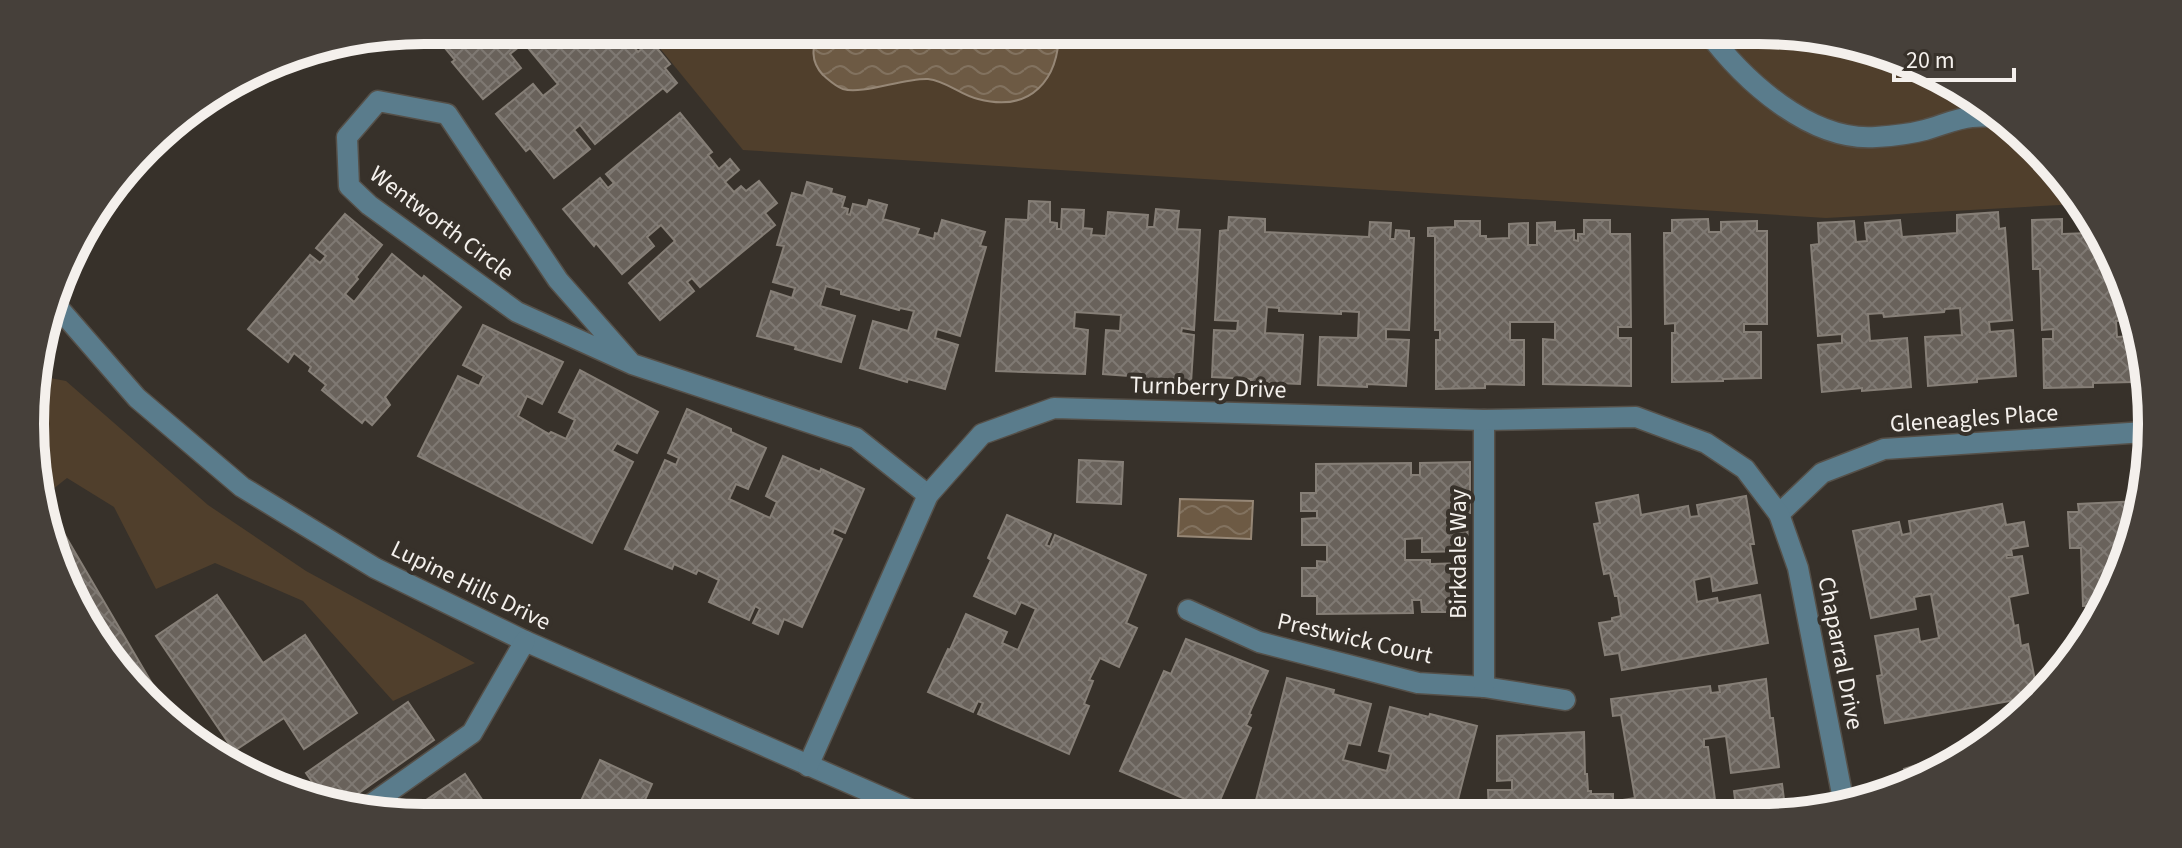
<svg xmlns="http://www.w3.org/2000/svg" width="2182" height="848" font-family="'Source Sans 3',sans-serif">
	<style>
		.grass { fill: #503f2c }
		.water { fill: url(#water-waves); stroke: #968776; stroke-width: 2 }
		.building { fill: url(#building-cross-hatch); stroke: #867f77; stroke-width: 2 }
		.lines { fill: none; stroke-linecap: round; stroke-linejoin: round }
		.minor-casing { stroke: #555049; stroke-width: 23 }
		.minor { stroke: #5a7c8c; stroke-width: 20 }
		.labels { text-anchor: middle; stroke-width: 8; stroke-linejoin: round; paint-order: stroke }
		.street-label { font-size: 24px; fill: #f4f0ec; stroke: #37312a }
		.rim { fill: none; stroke: #f4f0ec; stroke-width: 10 }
	</style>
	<defs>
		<pattern id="water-waves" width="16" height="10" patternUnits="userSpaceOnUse" patternTransform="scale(2)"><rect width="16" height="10" fill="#6d5a44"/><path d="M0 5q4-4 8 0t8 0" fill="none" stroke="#82725f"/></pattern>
		<pattern id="building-cross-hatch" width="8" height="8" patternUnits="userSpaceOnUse" patternTransform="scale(2)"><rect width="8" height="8" fill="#69625b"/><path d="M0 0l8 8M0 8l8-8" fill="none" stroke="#7f7973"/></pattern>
	</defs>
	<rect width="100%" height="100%" fill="#37312a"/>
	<g class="grass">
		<path d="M645 30H1758L1860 44 1998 112 2079 204 1826 218 743 150Z"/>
		<path d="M34 375 66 381 208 505 306 571 475 663 393 701 303 601 215 563 156 589 114 507 67 478 38 501Z"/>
	</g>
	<g class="water">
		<path d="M819 30H1059C1059 80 1031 113 978 99 960 95 947 81 928 79 903 78 862 95 843 89 835 86 829 80 823 75 810 61 812 47 819 30Z"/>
		<path d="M1180 499 1253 501 1251 539 1178 536Z"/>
	</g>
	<g class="building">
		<path d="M430 30H638L627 39 638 52 651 41 670 64 665 68 677 83 667 92 663 88 595 144 580 125 574 130 590 149 554 178 530 148 526 151 496 114 533 84 543 96 558 84 524 43 510 54 521 68 483 99 452 62 455 60Z"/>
		<path d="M680 113 712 152 708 155 719 169 730 159 739 170 725 182 734 192 741 186 746 191 759 181 777 203 765 213 775 225 700 287 692 278 687 282 694 291 660 320 629 283 675 241 661 225 647 237 654 246 622 274 596 243 594 246 563 209 600 178 608 188 614 183 606 174Z"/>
		<path d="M807 182 832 189 831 193 845 197 842 207 848 209 847 214 850 215 853 204 867 207 869 200 887 205 883 219 919 229 917 234 934 239 935 233 938 234 942 220 985 232 980 246 986 247 960 336 937 329 935 338 958 345 945 389 908 379 907 382 860 368 873 321 908 331 914 311 900 308 899 310 841 294V290L826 286 820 306 855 316 841 362 795 349 796 346 757 336 771 291 792 298 795 288 773 282 784 246 777 245 792 193 803 196Z"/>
		<path d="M1029 201 1050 202V222L1057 223V229H1061L1062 209 1084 210 1083 228 1092 229 1091 235 1106 236 1108 212 1148 215 1147 227H1154L1156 209 1179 211 1177 229 1200 230 1194 330 1182 328 1181 333 1194 335 1191 383 1143 380V377L1103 374 1106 330 1120 331 1121 315 1075 312 1074 328 1088 330 1085 374 996 371 1006 219 1028 220Z"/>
		<path d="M1998 212 1999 229 2005 228 2012 320 1989 322 1990 332 2013 330 2016 376 1977 379V382L1928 386 1925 337 1962 335 1960 308 1945 309 1944 312 1884 317 1883 313 1868 314 1870 341 1907 338 1911 387 1862 391V388L1822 392 1818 345 1842 343V334L1818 336 1811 245 1819 244 1818 223 1854 221 1856 242 1867 241 1865 223 1900 220 1902 237 1957 233V215Z"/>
		<path d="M345 214 382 245 356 277 358 279 345 294 354 302 392 254 422 279 424 276 461 307 385 397 390 405 372 425 365 419 362 423 322 390 326 385 309 371 311 367 294 353 288 362 248 329 310 255 320 263 326 256 316 248Z"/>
		<path d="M1229 217 1265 219V232L1369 237 1370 222 1391 223 1390 239H1395L1396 230 1409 231V238H1414L1409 330 1386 329V339L1409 340 1406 386 1367 384V387L1318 385 1320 337 1358 338 1359 312 1341 311V314L1279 311V308L1267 307 1265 333 1303 335 1300 384 1251 382V379L1212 377 1214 330 1237 331 1238 321 1215 320 1220 231 1228 230Z"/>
		<path d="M1708 219 1709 232H1721V222L1757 221V231H1767V324H1744V332H1761V378L1723 379V381L1672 382V333H1675V323L1665 324 1664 233H1672V220Z"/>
		<path d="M2062 219V234L2090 233 2091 240 2097 239 2096 223 2099 227 2131 320 2116 321 2117 337 2131 336 2132 382 2093 383V387L2044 388 2043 339H2053V329L2042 330 2040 269H2033L2032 220Z"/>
		<path d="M1584 220H1610V234H1630L1631 327H1618V338H1631V386L1543 384V339L1555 340V322H1510V340H1524V385L1485 384V388L1436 389V340H1440V330H1435V236H1428V228L1455 227V221H1480V236H1486V239L1509 238V224L1528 223V245H1537V223L1555 222V231L1574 230V240L1578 241V234H1584Z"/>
		<path d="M483 325 563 362 542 404 527 396 518 416 549 434 551 432 566 439 575 420 559 412 580 370 658 412 637 453 617 443 612 451 633 462 592 543 418 456 458 376 479 386 484 376 463 365Z"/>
		<path d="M687 409 731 429V432L766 448 748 489 736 484 729 499 770 518 777 502 766 496 783 456 820 472 821 469 864 489 845 533 834 528 832 534 842 539 802 627 784 619 778 634 753 623 760 609 755 606 749 620 709 602 719 580 698 570 696 574 674 564 672 569 625 549 665 460 676 465 679 458 668 453Z"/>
		<path d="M1079 460 1123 462 1121 504 1077 502Z"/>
		<path d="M1470 462V513H1467L1468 551 1422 552V538L1405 539V560H1430V564L1467 563 1468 612H1422L1421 600H1412L1413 613 1317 614V596H1302V568H1317V561L1327 562V545H1302V519L1317 518V511H1301V493H1316V464L1411 463V475H1420V463Z"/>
		<path d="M1638 495 1641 515 1688 506 1690 517 1699 516 1697 505 1746 496 1754 544H1750L1757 583 1713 591 1711 576 1694 580 1697 602 1717 598 1718 603 1760 595 1768 643 1622 670 1619 653 1605 655 1599 623 1612 621V618L1621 616 1618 596H1615L1610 573 1604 574 1594 524 1600 523 1596 503Z"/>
		<path d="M2140 501 2138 526 2106 605 2083 606 2081 548H2070L2068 512H2079L2078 504Z"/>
		<path d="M2002 504 2006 525 2024 522 2028 546 2011 549 2012 555H2006L2007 558 2022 556 2028 593 2009 597 2014 626 2018 625 2021 646 2028 644 2038 696 1885 723 1877 676 1882 675 1875 636 1918 629 1920 642 1939 638 1931 594 1914 597 1916 609 1871 618 1853 531 1899 522 1902 535 1911 533 1909 521Z"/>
		<path d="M1007 515 1051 534 1046 545 1050 547 1055 535 1146 575 1126 623 1137 628 1119 667 1100 658 1089 680 1093 681 1084 704 1089 706 1069 754 978 714 983 703 978 701 973 712 928 692 948 649 950 650 966 614 1007 632 1002 643 1018 650 1036 609 1021 602 1015 614 974 596 991 560 988 558Z"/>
		<path d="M59 525 154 687 144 694 96 643 50 530Z"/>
		<path d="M217 595 263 663 305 635 357 713 304 749 284 718 234 751 156 636Z"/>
		<path d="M1186 639 1268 671 1249 714 1251 715 1246 725 1251 728 1215 812 1120 771 1164 671 1171 674Z"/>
		<path d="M1287 678 1334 690 1333 694 1371 704 1360 745 1348 743 1343 760 1387 771 1391 754 1379 751 1390 707 1429 717 1430 714 1477 726 1454 815 1252 816Z"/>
		<path d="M1766 679 1770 718H1773L1779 767 1731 773 1726 736 1704 739V747H1708L1717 815H1624L1622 800 1635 798 1621 715 1613 716 1611 699 1710 686 1711 693 1720 692 1719 686Z"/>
		<path d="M408 702 434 740 339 807 328 805 306 773Z"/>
		<path d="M2002 730 1961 758 1957 745Z"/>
		<path d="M1584 732 1585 774H1587L1588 791H1591V794H1613V815H1489L1488 790H1512V780L1497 781V736Z"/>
		<path d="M1951 754 1954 763 1932 778 1909 785 1904 769Z"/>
		<path d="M600 760 652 784 641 809 659 817 573 818Z"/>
		<path d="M465 774 491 813 484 818H424L404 815Z"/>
		<path d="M1782 784 1786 815H1737L1734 791Z"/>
	</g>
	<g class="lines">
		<defs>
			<g id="minor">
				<path d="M1706 30C1743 80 1810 142 1876 137 1892 136 1910 134 1925 130 1940 126 1957 118 1972 117 1982 116 1993 117 2003 117"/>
				<path d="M56 305 137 398 242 487 375 568 525 641 927 817"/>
				<path d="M632 364 558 280 447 114 378 101 347 137 349 186 369 205 517 312 632 364 856 438 928 495"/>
				<path d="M1779 514 1822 473 1884 449 2145 432"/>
				<path d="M1188 610 1259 642 1418 683 1484 687 1565 700"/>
				<path d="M1484 687V420"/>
				<path d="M808 766 928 495 982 434 1054 408 1484 420 1636 417 1706 443 1745 469 1779 514 1798 568 1844 804"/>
				<path d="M363 810 472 733 525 641"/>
			</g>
		</defs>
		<use href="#minor" class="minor-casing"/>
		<use href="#minor" class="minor"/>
	</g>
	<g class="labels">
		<g class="street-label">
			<text transform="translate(442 223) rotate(37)" y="8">Wentworth Circle</text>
			<text transform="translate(1208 387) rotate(2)" y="8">Turnberry Drive</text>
			<text transform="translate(1974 418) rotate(-4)" y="8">Gleneagles Place</text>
			<text transform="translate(1458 554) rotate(-90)" y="8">Birkdale Way</text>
			<text transform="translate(471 585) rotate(26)" y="8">Lupine Hills Drive</text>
			<text transform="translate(1355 638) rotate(13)" y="8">Prestwick Court</text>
			<text transform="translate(1841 653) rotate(79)" y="8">Chaparral Drive</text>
		</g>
	</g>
	<path d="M0 0H2182V848H0ZM424 44H1758A380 380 0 0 1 2138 424V424A380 380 0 0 1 1758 804H424A380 380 0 0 1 44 424V424A380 380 0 0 1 424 44Z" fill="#46403a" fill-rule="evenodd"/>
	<path class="rim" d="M424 44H1758A380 380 0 0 1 2138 424V424A380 380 0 0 1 1758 804H424A380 380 0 0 1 44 424V424A380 380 0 0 1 424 44Z"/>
	<path d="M1894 68v12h120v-12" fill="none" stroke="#f4f0ec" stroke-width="4"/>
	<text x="1906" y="68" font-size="24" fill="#f4f0ec" stroke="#37312a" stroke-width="6" paint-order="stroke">20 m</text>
</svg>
